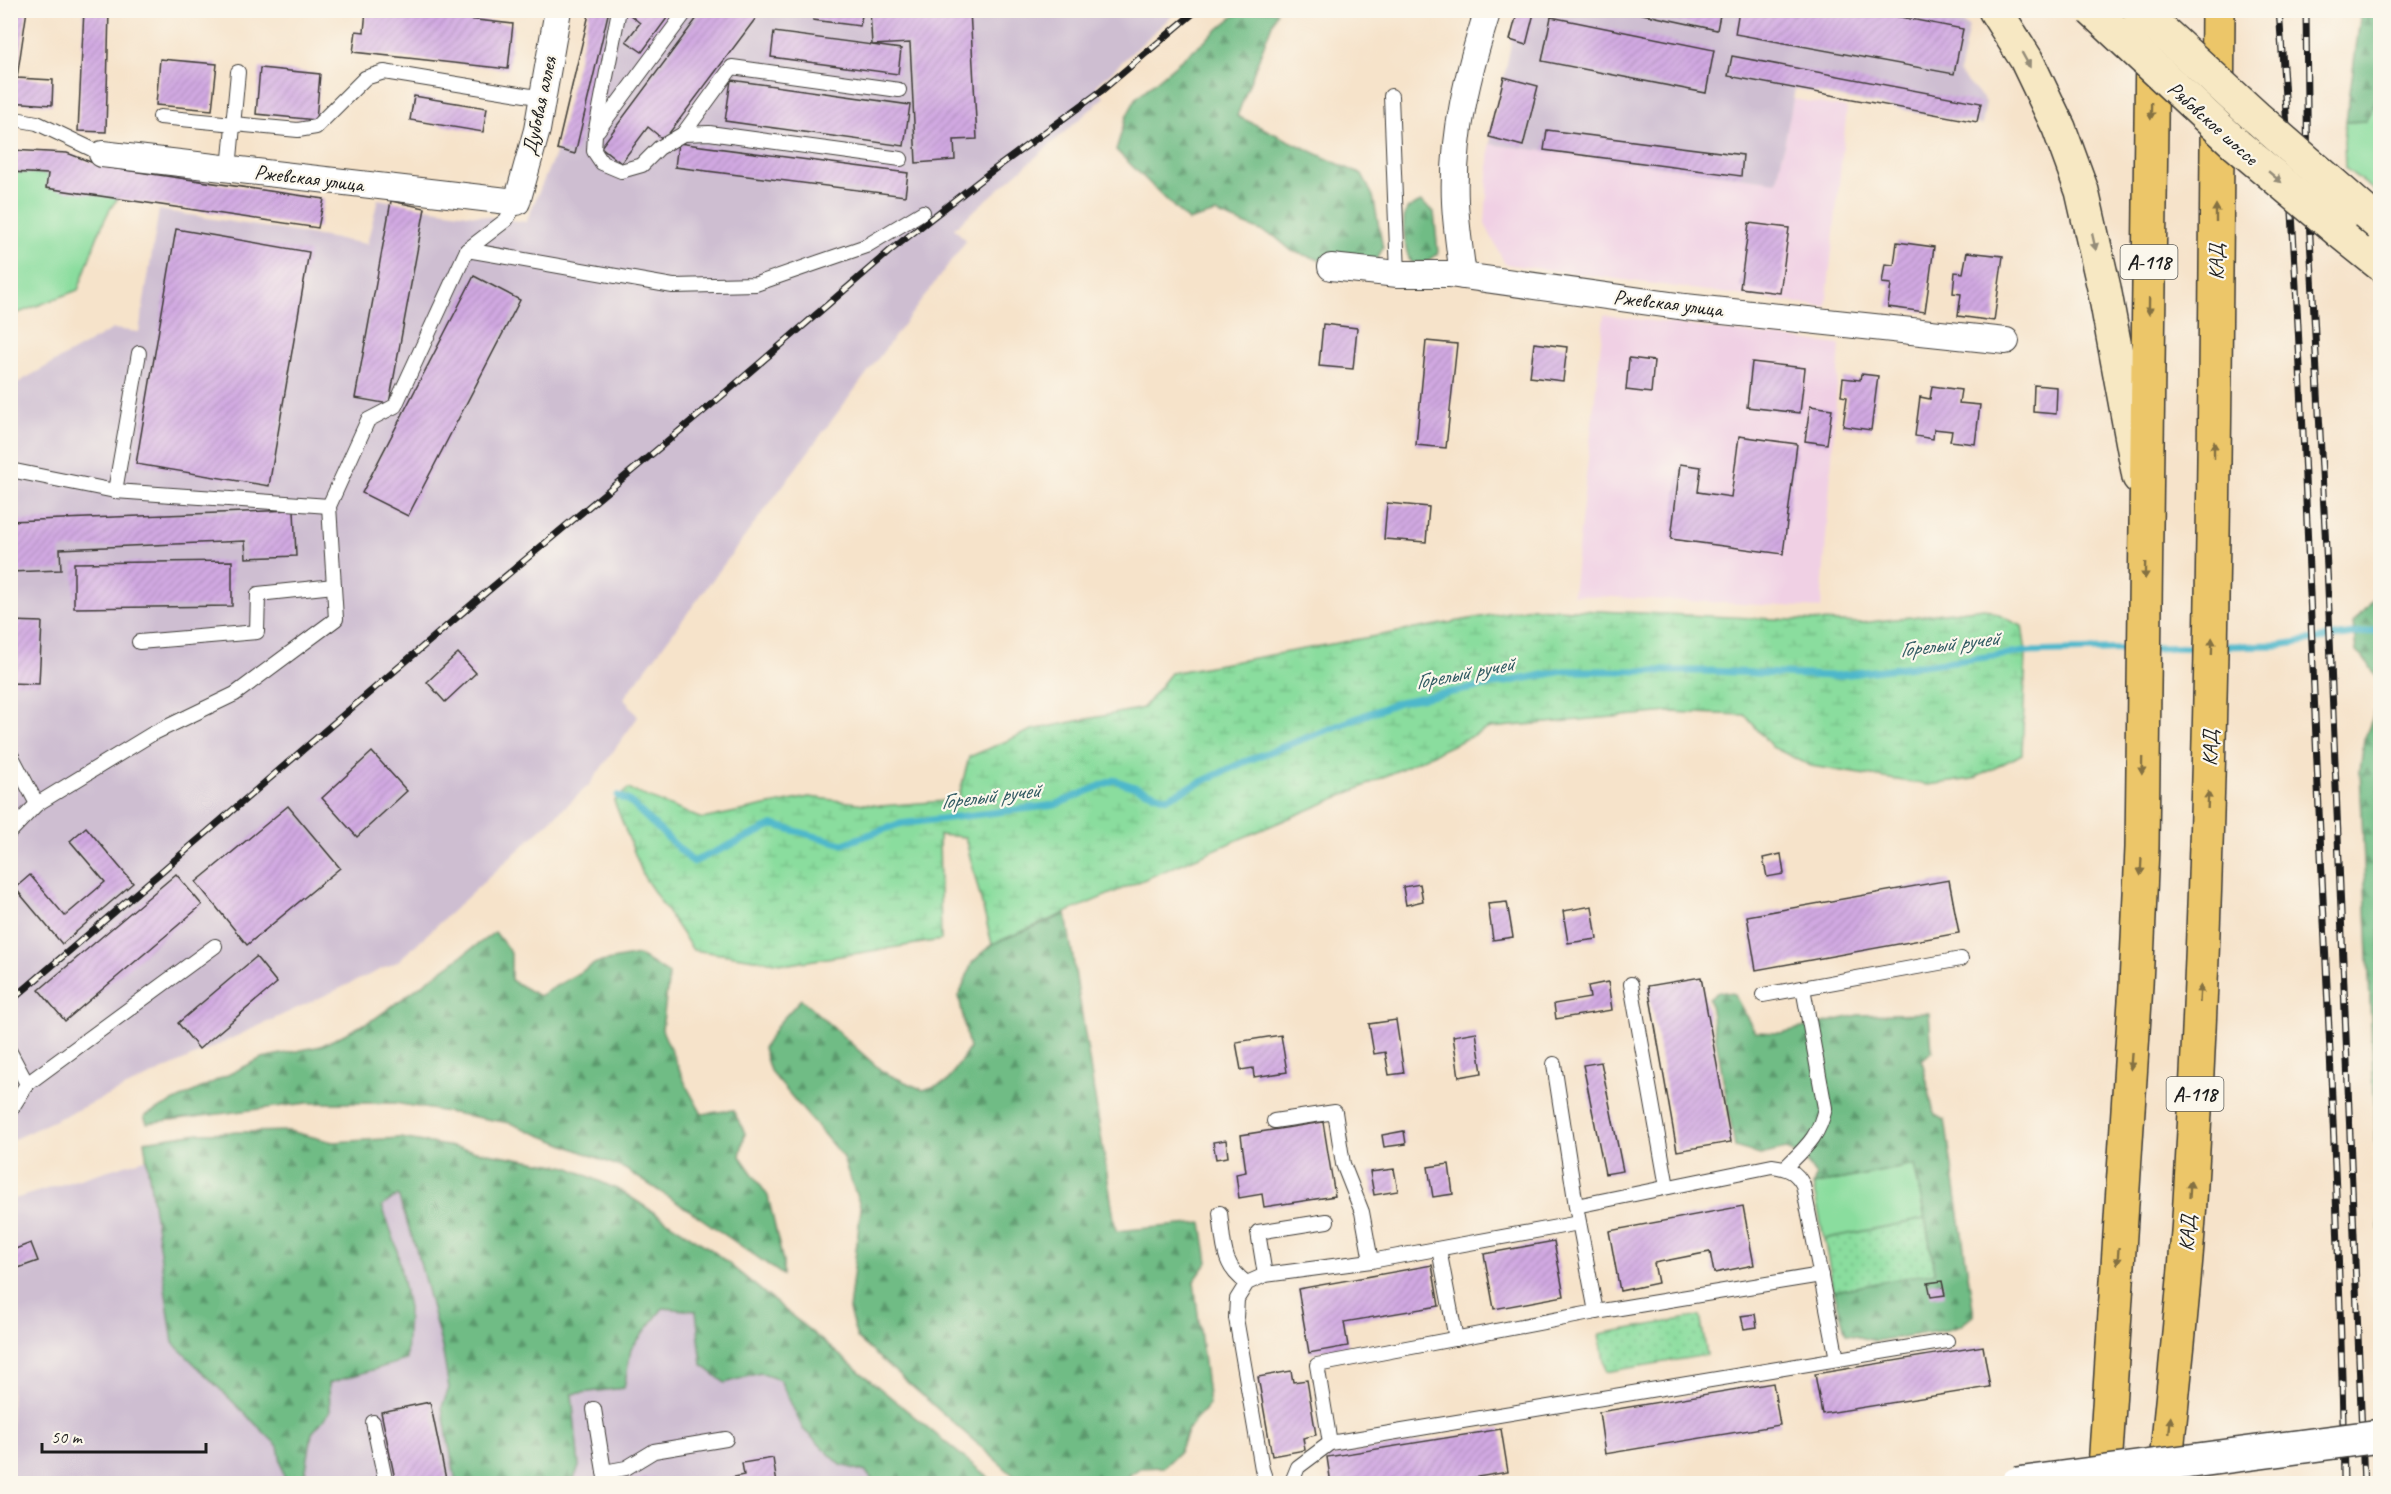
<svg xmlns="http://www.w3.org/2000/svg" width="2391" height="1494" font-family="Caveat,sans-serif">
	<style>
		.built { fill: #f0d0e4 }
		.industrial { fill: #cebed1 }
		.grass { fill: #8add9e; stroke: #537c5d; stroke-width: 1.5 }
		.forest { fill: url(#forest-firs); stroke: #466c50; stroke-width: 1.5 }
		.wetland { fill: url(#wetland-marsh); stroke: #537c5d; stroke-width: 1.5 }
		.park { fill: url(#park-dots); stroke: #537c5d; stroke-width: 1.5 }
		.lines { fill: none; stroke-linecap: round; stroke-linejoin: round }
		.stream { stroke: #4db7cb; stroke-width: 7 }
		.building { fill: url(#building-hatch) }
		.service-casing { stroke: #3d3a36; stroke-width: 16 }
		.minor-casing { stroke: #3d3a36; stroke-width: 28 }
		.secondary-casing { stroke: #3d3a36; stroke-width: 36 }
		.motorway-casing { stroke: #3d3a36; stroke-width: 36 }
		.service { stroke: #fff; stroke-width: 14 }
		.minor { stroke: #fff; stroke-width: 26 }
		.secondary { stroke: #f7e8c3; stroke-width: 33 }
		.motorway { stroke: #ecc669; stroke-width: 33 }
		.rail-casing { stroke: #1c1c1c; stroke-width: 7 }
		.rail { stroke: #fbf7ec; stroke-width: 4.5; stroke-dasharray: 14; stroke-linecap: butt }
		.tertiary-bridge-casing { stroke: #3d3a36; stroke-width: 36; stroke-linecap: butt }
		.secondary-bridge-casing { stroke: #3d3a36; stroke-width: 36; stroke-linecap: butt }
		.tertiary-bridge { stroke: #fff; stroke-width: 33 }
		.secondary-bridge { stroke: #f7e8c3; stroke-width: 33 }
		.oneway { fill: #948c78 }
		.oneway2 { fill: #847142 }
		.labels { text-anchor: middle; stroke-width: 4.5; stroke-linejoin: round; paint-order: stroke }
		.shield { fill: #fbf7ec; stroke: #5f5e5a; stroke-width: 1.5 }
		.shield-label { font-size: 20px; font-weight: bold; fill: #1c1c1c }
		.street-label { font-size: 21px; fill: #1c1c1c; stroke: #fbf7ec }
		.water-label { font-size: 22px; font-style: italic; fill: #305a62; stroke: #fbf7ec }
	</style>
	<defs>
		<pattern id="forest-firs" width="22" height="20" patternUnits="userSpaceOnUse" patternTransform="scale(1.5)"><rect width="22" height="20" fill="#6fbc85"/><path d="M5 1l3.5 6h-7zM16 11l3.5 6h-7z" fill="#5a986c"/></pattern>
		<pattern id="wetland-marsh" width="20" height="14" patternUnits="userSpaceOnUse" patternTransform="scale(1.5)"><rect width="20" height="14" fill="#8add9e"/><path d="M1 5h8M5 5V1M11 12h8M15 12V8" fill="none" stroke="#76bd88"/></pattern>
		<pattern id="park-dots" width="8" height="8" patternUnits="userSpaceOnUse" patternTransform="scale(1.5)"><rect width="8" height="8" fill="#8add9e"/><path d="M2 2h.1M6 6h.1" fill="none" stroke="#76bd88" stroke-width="1.8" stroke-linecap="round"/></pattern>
		<pattern id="building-hatch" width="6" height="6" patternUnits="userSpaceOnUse" patternTransform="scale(1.5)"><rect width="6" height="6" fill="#d1a9e2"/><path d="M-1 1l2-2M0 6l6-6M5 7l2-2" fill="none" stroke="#b391c1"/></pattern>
	</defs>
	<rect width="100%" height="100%" fill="#fbf7ec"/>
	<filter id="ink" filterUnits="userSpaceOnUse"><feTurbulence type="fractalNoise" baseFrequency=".0167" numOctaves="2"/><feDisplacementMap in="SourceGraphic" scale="12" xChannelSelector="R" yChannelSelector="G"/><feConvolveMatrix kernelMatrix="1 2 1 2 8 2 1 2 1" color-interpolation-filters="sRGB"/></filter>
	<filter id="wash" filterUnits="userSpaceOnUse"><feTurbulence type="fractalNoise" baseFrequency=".008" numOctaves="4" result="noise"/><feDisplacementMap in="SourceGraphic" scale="24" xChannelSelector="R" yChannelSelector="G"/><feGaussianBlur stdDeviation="1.35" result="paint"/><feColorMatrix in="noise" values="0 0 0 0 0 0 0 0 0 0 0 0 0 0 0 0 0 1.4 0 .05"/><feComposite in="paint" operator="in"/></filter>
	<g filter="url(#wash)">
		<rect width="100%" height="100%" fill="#f6e3ca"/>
		<g class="built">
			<path d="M1793 99 1847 108 1826 307 1505 264 1485 224 1490 144 1777 182Z"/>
			<path d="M1604 315 1840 345 1821 608 1573 595Z"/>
		</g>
		<g class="industrial">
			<path d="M590 11H1177L1096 86 1105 97 954 228 966 241 624 698 638 717 589 785 397 962 12 1140 10 387 113 329 139 332 159 210 367 244 378 199 425 208 526 222 557 149Z"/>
			<path d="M1518 11H1945L1969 27 1959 73 1986 102 1982 125 1795 89 1777 182 1490 144Z"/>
			<path d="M325 1149 687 1273 924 1484H11V1200L148 1158Z"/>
		</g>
		<g class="grass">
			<path d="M2380 85V195L2345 168 2344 141 2346 122 2365 121Z"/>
			<path d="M11 172 48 174 118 199C104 210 86 270 78 290L11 316Z"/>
			<path d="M1914 1165 1925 1219 1824 1239 1813 1185Z"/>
		</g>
		<g class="forest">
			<path d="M1240 11H1277L1237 116 1362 175 1373 196 1383 248 1375 262 1323 261 1292 251 1274 236 1216 213 1188 221 1116 150 1126 117 1137 97Z"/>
			<path d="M2361 11H2380C2381 47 2388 90 2365 121L2346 122Z"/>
			<path d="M1421 202 1434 212 1438 253 1426 262 1412 263C1405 255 1400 217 1408 208 1411 206 1417 204 1421 202Z"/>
			<path d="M2380 591V1230L2360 771 2364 740 2380 699 2377 679 2368 663 2356 652 2353 623Z"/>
			<path d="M1066 914 1116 1231 1202 1223 1208 1262 1194 1281 1209 1404 1188 1429 1179 1452 1164 1467 1140 1468 1118 1483H1022L857 1338 849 1310 861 1208 842 1156 770 1071 763 1048 779 1023 801 999 883 1072 923 1090 947 1082 969 1049 959 996 972 963 992 944Z"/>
			<path d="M495 932 511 953V980L539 996 596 963 638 955 669 974 662 1030 687 1087 702 1114 733 1110 745 1133 740 1156 768 1196 783 1262V1275L689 1210 625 1169 510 1123 395 1103H307L147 1123 144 1116 262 1058 321 1046 374 1019Z"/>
			<path d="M1719 991 1734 994 1755 1032 1780 1033 1858 1015 1929 1013 1932 1051 1922 1060 1934 1114 1945 1120 1974 1315 1960 1326 1947 1330 1875 1341 1846 1334 1834 1291 1935 1271 1915 1165 1813 1185 1816 1176 1804 1159 1786 1149 1760 1155 1735 1147 1709 999Z"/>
			<path d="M289 1131 333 1142 401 1138 568 1167 621 1191 712 1250 995 1483H875L866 1472 841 1465 803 1429 780 1380 760 1373 725 1383 702 1365 696 1311 663 1308 631 1349 624 1388 572 1394 579 1467 572 1483H456L442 1407 449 1388 442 1347 418 1255 398 1195 382 1206 396 1245 408 1308 406 1360 329 1383 330 1412 312 1433 305 1476 300 1483H285L278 1446 173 1343 144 1141 199 1133Z"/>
		</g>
		<path class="wetland" d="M1531 608 1862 623 1984 608 2022 626 2026 652 2022 754 1973 779 1928 785 1811 766 1772 747 1745 715 1669 712 1489 728 1360 788 992 944 965 837 939 835 941 940 789 964 693 950 644 877 614 801 628 789 702 819 809 797 881 806 958 800 969 757 1032 730 1143 708 1171 673Z"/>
		<g class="park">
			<path d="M1925 1219 1935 1272 1834 1291 1824 1239Z"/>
			<path d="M1700 1316 1707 1355 1606 1372 1599 1334Z"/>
		</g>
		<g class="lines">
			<g class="stream">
				<path d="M2220 646 2279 645 2380 630"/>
				<path d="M2154 648 2203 647"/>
				<path d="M618 796 629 801 693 862 774 825 843 844 899 824 1055 805 1114 780 1167 798 1244 762 1399 702 1564 671H1707L1833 676 2026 652 2137 649"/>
			</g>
		</g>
		<g id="blocks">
			<g class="building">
				<path d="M10 10H27L17 78 53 80 52 105 10 102Z"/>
				<path d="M84 10H109L106 132 78 131Z"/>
				<path d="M366 10H386L513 24 508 69 353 52 356 31 364 32Z"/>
				<path d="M590 10H609L575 154 557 149Z"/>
				<path d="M624 10H673L642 52 626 41 640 23Z"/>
				<path d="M703 10H762L664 140 648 127 621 163 601 147Z"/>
				<path d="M815 10H863L860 26 813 20Z"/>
				<path d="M870 10H970L977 139 954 140 955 160 916 163 910 43 872 45 901 49 898 74 771 57 774 32 872 45Z"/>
				<path d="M1518 10 1534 13 1526 45 1510 40Z"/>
				<path d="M1624 10H1721L1717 30Z"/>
				<path d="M1739 10H1864L1963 29 1954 74 1735 34Z"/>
				<path d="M1551 17 1714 50 1706 93 1542 61Z"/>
				<path d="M1732 56 1981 103 1977 122 1728 76Z"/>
				<path d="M160 59 217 64 212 110 156 105Z"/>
				<path d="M260 68 320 74 316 120 256 114Z"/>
				<path d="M1504 77 1538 86 1523 146 1489 137Z"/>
				<path d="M731 80 910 105 904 146 725 121Z"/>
				<path d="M414 96 487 108 483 132 410 120Z"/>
				<path d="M1547 130 1743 155 1741 176 1544 150Z"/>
				<path d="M678 143 908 173 905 196 675 167Z"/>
				<path d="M10 150 67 153 104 167 324 199 318 228 46 188 48 174 10 172Z"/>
				<path d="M391 201 425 208 389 404 355 398Z"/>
				<path d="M1749 223 1789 228 1780 293 1740 288Z"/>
				<path d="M176 229 309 252 269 486 136 464Z"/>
				<path d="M1897 242 1934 247 1925 312 1888 307 1891 284 1882 283 1885 264 1894 265Z"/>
				<path d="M1967 252 2003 256 1994 321 1958 316 1961 294 1953 293 1955 272 1963 273Z"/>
				<path d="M474 276 520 300 408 516 362 493Z"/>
				<path d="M1323 324 1357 328 1353 369 1319 366Z"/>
				<path d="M1426 341 1457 344 1446 448 1416 445Z"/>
				<path d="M1534 343 1567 347 1563 381 1530 377Z"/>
				<path d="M1629 358 1654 361 1651 393 1626 390Z"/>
				<path d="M1752 362 1805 368 1800 413 1747 407Z"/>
				<path d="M1861 374 1878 376 1871 430 1843 426 1847 397 1841 396 1843 378 1860 380Z"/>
				<path d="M2034 385 2057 387 2056 414 2033 412Z"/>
				<path d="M1932 386 1961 390 1959 403 1980 405 1975 444 1950 441 1952 431 1934 429 1933 439 1915 436 1920 397 1930 399Z"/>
				<path d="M1810 406 1832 409 1827 444 1805 441Z"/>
				<path d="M1739 436 1797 444 1783 554 1671 539 1680 464 1701 467 1698 492 1731 497Z"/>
				<path d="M1387 503 1429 507 1426 542 1384 539Z"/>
				<path d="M294 510 296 556 246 558 245 541 60 549 61 570 10 572V521Z"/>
				<path d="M232 561V606L74 608V563Z"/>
				<path d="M10 621 42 622 39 684 10 683Z"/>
				<path d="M458 653 476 673 445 702 427 682Z"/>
				<path d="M372 752 407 791 357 837 322 798Z"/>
				<path d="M288 806 340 868 247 945 196 882Z"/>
				<path d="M86 827 133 883 62 944 15 888 30 875 65 916 105 882 70 841Z"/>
				<path d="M1781 854 1784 874 1767 877 1763 858Z"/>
				<path d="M176 874 202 905 65 1021 39 990Z"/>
				<path d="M1949 880 1959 933 1756 970 1747 916Z"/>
				<path d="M1420 884 1423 901 1406 905 1403 887Z"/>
				<path d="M1507 902 1513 937 1493 940 1488 904Z"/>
				<path d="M1592 906 1597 939 1568 943 1563 911Z"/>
				<path d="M256 957 277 983 199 1049 178 1023Z"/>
				<path d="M1701 977 1731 1142 1677 1151 1648 986Z"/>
				<path d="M1608 982 1612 1010 1556 1019 1554 1004 1590 998 1588 986Z"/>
				<path d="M1396 1020 1404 1073 1389 1075 1385 1052 1374 1054 1369 1024Z"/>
				<path d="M1476 1032 1482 1073 1459 1077 1453 1036Z"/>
				<path d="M1281 1035 1287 1072 1254 1077 1253 1068 1241 1070 1236 1042Z"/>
				<path d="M1601 1062 1623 1171 1605 1174 1583 1065Z"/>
				<path d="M1323 1122 1335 1196 1264 1207 1262 1194 1239 1198 1236 1174 1246 1172 1241 1135Z"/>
				<path d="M1404 1131 1406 1144 1384 1147 1382 1135Z"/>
				<path d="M1226 1140 1228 1157 1216 1159 1213 1142Z"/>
				<path d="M1449 1164 1453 1194 1433 1197 1428 1167Z"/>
				<path d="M1394 1169 1398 1191 1374 1195 1370 1172Z"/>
				<path d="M1743 1206 1754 1265 1714 1273 1710 1252 1654 1263 1658 1283 1620 1291 1609 1231Z"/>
				<path d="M1554 1241 1564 1296 1494 1309 1484 1254Z"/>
				<path d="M31 1243 38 1261 10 1271V1251Z"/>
				<path d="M1432 1265 1439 1306 1344 1322 1348 1346 1309 1353 1298 1289Z"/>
				<path d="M1942 1281 1945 1295 1931 1297 1928 1283Z"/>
				<path d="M1755 1314 1757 1327 1744 1329 1741 1316Z"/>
				<path d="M1983 1346 1990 1387 1822 1414 1815 1374Z"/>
				<path d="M1291 1371 1293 1382 1307 1380 1316 1435 1303 1438 1305 1450 1272 1456 1258 1377Z"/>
				<path d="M1773 1383 1780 1425 1605 1454 1599 1412Z"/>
				<path d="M430 1402 447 1484H396L381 1412Z"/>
				<path d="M1501 1429 1508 1472 1436 1484H1331L1327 1457Z"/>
				<path d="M773 1458 777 1484H702L744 1475 742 1463Z"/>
				<path d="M653 1477 655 1484H622V1482Z"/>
			</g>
		</g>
	</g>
	<g filter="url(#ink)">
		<use href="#blocks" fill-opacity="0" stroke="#3d3a36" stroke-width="1.5"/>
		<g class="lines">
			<defs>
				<g id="service">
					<path d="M619 10 595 134 594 151 602 163 621 171 642 165 659 148 683 134 732 67 899 90"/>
					<path d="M1391 96 1398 274"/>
					<path d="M160 117 298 130 316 127 365 78 384 72 543 98"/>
					<path d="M10 118 37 123 102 154"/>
					<path d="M598 130 687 10"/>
					<path d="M683 134 709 133 901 159"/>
					<path d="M229 169 238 72"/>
					<path d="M467 250 673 286 756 284 866 246 923 212"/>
					<path d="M10 470 115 491 139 353"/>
					<path d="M115 491 329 506"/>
					<path d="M139 642 257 632 258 594 334 586"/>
					<path d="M10 753 37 804"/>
					<path d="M10 832 37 804 152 734 235 694 336 619 329 506 368 420 395 406 467 250 506 220 517 202"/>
					<path d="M1631 984 1667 1187"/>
					<path d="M1763 995 1961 959"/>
					<path d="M10 1052 27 1084"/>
					<path d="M1554 1064 1576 1206 1596 1312"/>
					<path d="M10 1111 27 1084 215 946"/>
					<path d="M1274 1121 1335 1112 1343 1164 1362 1212 1371 1261"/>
					<path d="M1785 1168C1806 1147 1819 1137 1825 1108L1803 988"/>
					<path d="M1576 1206 1772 1166C1787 1168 1796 1171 1803 1185L1837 1359"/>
					<path d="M1220 1213C1224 1241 1221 1266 1247 1283"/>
					<path d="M1439 1249 1456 1339"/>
					<path d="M1265 1275 1258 1232 1327 1221"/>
					<path d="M594 1409 606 1484"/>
					<path d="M373 1422 386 1484"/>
					<path d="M1330 1443 1317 1365 1596 1312 1821 1275"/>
					<path d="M604 1472 626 1468 654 1451 726 1439"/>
					<path d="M1267 1484 1262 1469 1236 1318 1237 1299 1247 1283 1265 1275 1371 1261 1579 1223"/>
					<path d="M1291 1484 1298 1467 1330 1443 1947 1341"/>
				</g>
				<g id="minor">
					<path d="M102 154 517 202 537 130 558 10"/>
					<path d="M1331 267 1398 274H1449L1685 307 2006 341"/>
					<path d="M1463 276C1460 251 1456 226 1455 202 1452 136 1468 72 1488 10"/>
				</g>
				<g id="secondary">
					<path d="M1995 10 2026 59 2059 128 2082 191 2104 288 2139 477"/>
					<path d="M2339 231 2380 264"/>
				</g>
				<g id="motorway">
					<path d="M2104 1484 2136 985 2142 848 2152 42"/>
					<path d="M2164 1484C2172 1395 2183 1306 2189 1218 2214 816 2215 413 2218 10"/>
				</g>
			</defs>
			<use href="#service" class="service-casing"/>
			<use href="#minor" class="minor-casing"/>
			<use href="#secondary" class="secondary-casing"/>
			<use href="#motorway" class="motorway-casing"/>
			<use href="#service" class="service"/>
			<use href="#minor" class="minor"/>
			<use href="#secondary" class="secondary"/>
			<use href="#motorway" class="motorway"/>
			<defs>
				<g id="rail">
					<path d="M2279 10C2298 269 2307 528 2318 787 2328 1019 2341 1251 2344 1484"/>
					<path d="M2306 10 2308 198 2328 588 2364 1484"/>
					<path d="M12 1000 477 600 731 388 891 250 988 174 1101 91 1197 10"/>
				</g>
			</defs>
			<use href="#rail" class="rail-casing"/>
			<use href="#rail" class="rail"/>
			<defs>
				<path id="tertiary-bridge" d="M2017 1484 2380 1436"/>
				<g id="secondary-bridge">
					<path d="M2092 10 2237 145 2339 231"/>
					<path d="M2139 10 2256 117 2380 225"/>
				</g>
			</defs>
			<use href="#tertiary-bridge" class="tertiary-bridge-casing"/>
			<use href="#secondary-bridge" class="secondary-bridge-casing"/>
			<use href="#tertiary-bridge" class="tertiary-bridge"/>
			<use href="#secondary-bridge" class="secondary-bridge"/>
		</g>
		<defs><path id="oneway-solid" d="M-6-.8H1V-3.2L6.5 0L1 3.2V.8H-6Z" transform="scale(1.5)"/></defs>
		<g class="oneway">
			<use href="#oneway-solid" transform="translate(2026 60) rotate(61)"/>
			<use href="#oneway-solid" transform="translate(2275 177) rotate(40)"/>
			<use href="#oneway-solid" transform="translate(2094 242) rotate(77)"/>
		</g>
		<g class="oneway2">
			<use href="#oneway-solid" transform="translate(2151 111) rotate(91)"/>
			<use href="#oneway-solid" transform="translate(2216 213) rotate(-90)"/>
			<use href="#oneway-solid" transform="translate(2149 306) rotate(91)"/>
			<use href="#oneway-solid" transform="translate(2214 450) rotate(-90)"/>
			<use href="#oneway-solid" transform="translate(2145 571) rotate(91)"/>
			<use href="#oneway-solid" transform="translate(2212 646) rotate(-89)"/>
			<use href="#oneway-solid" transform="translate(2142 766) rotate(91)"/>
			<use href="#oneway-solid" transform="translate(2208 800) rotate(-88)"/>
			<use href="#oneway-solid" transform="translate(2141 867) rotate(93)"/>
			<use href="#oneway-solid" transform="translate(2200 994) rotate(-87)"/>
			<use href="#oneway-solid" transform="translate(2131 1061) rotate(94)"/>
			<use href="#oneway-solid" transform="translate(2190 1189) rotate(-87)"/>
			<use href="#oneway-solid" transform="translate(2118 1256) rotate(94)"/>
			<use href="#oneway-solid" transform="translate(2170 1425) rotate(-85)"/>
		</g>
	</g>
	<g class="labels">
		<g class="shield">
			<rect x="2120.5" y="245" width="57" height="34" rx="4.5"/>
			<rect x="2166.5" y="1077" width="57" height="34" rx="4.5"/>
		</g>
		<g class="shield-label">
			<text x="2149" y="269">А-118</text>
			<text x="2195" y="1101">А-118</text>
		</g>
		<g class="street-label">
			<text transform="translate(539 106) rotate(-78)" y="7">Дубовая аллея</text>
			<text transform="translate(2213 123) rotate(42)" y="7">Рябовское шоссе</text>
			<text transform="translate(309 178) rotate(7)" y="7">Ржевская улица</text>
			<text transform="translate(2216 262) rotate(-90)" y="7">КАД</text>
			<text transform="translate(1668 303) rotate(7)" y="7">Ржевская улица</text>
			<text transform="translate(2210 748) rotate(-88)" y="7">КАД</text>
			<text transform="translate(2187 1233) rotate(-85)" y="7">КАД</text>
		</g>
		<g class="water-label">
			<text transform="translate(1949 643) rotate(-7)" y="8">Горелый ручей</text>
			<text transform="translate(1464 672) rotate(-11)" y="8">Горелый ручей</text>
			<text transform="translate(990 795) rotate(-7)" y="8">Горелый ручей</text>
		</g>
	</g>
	<rect width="2391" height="1494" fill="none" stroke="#fbf7ec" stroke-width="36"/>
	<path d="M42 1443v9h164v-9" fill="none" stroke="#1c1c1c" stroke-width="3"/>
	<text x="51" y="1443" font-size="18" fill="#1c1c1c" stroke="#fbf7ec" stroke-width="4.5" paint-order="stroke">50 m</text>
</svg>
